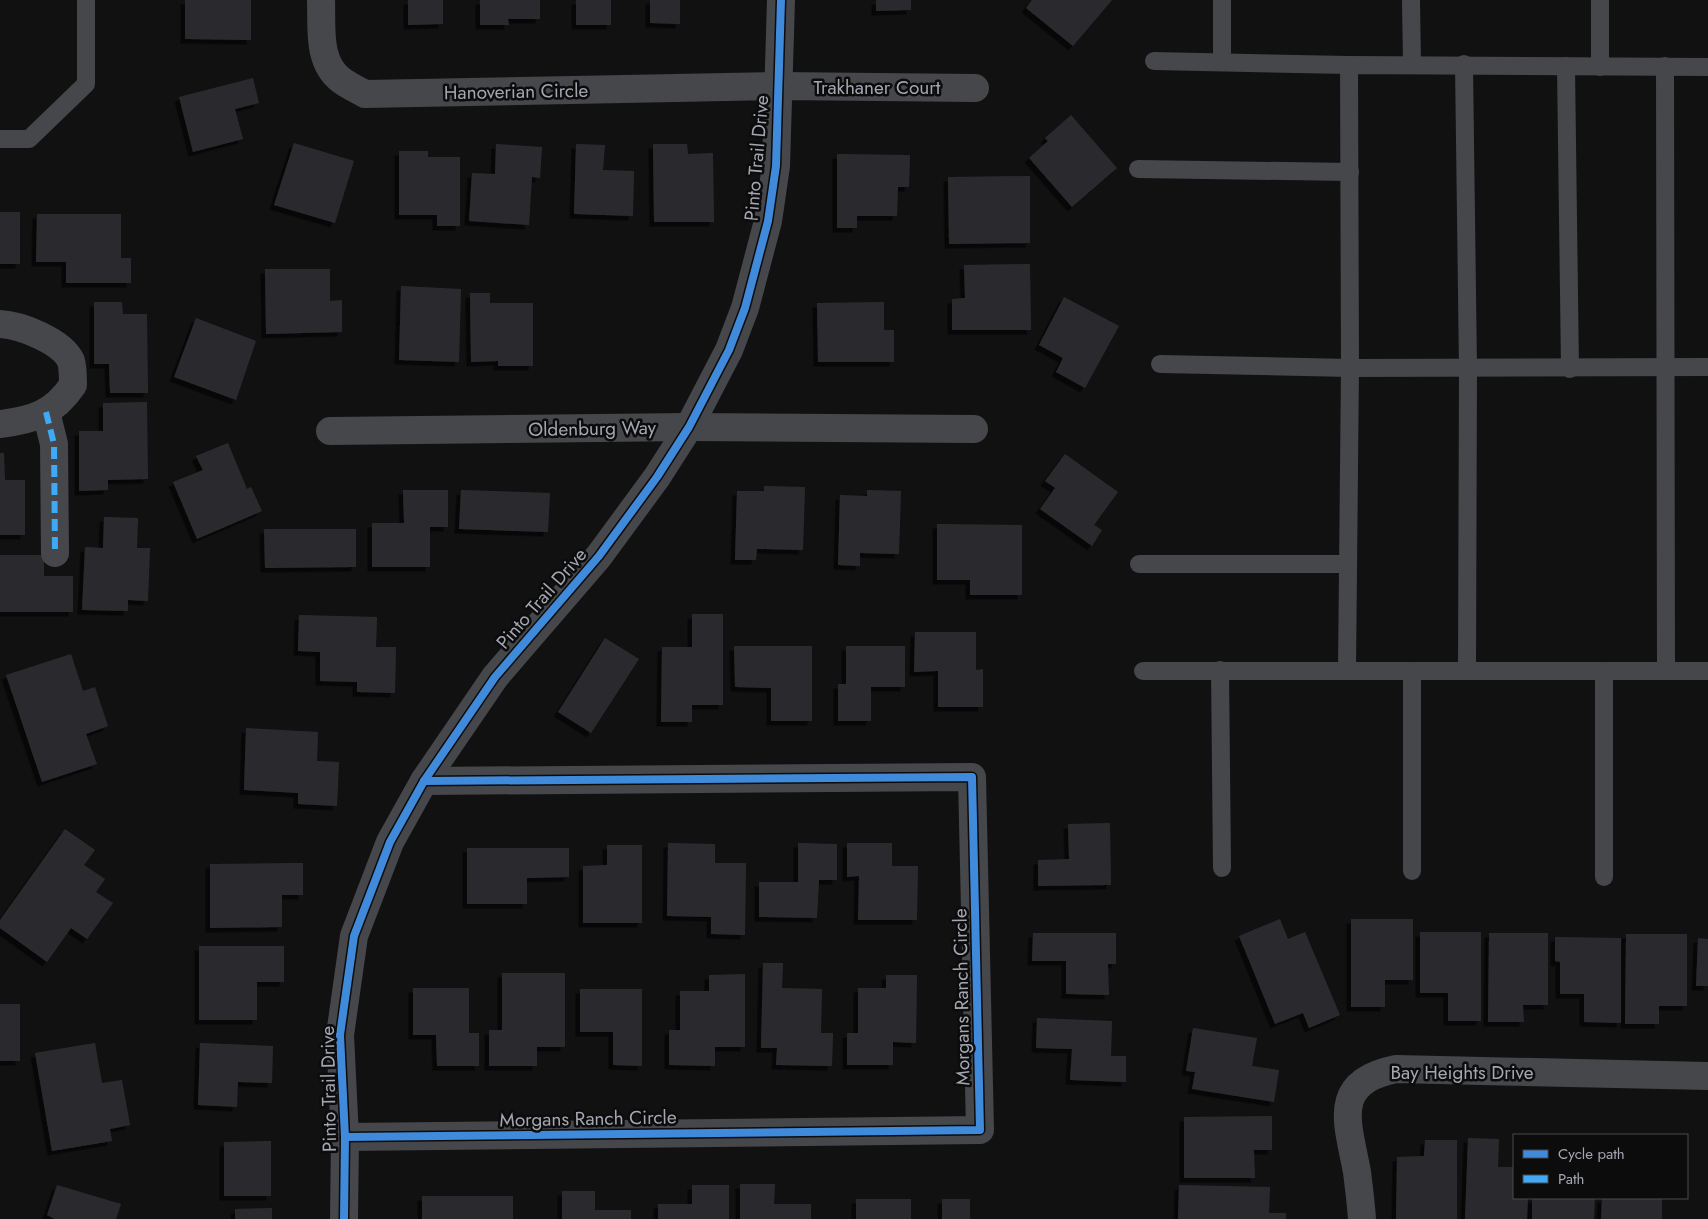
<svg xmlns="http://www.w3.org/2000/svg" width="1708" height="1219" font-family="Jost,sans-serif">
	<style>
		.building { fill: #2c2c2d; filter: url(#shadow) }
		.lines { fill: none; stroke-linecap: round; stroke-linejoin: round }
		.lane { stroke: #46474b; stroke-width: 18 }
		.street { stroke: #46474b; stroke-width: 28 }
		.quiet { stroke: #3fa9f5; stroke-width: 6; stroke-dasharray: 12 6; stroke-linecap: butt }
		.cycleway-casing { stroke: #0c0c0d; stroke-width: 11 }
		.cycleway { stroke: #408adc; stroke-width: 8 }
		.labels { text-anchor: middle; stroke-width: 5; stroke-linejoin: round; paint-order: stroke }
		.street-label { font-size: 19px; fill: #a4a7b2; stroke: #0c0c0d }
	</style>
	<defs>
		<filter id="shadow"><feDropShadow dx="-4.5" dy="4.5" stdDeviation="0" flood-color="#0009"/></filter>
	</defs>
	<rect width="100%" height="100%" fill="#111112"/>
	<g class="building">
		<path d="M185 0H251V40L185 39Z"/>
		<path d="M408 0H443V24L408 25Z"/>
		<path d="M480 0H540V19H508L509 25H480Z"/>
		<rect x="576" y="0" width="35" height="25"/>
		<path d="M650 0H680V24L650 23Z"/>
		<path d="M876 0H911V10L876 11Z"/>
		<path d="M1032 0H1112L1073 46 1026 8Z"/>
		<path d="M253 78 259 103 235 109 243 139 193 152 179 97Z"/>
		<path d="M1071 115 1117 168 1072 207 1029 158 1048 141 1045 138Z"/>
		<path d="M294 143 354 161 335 223 274 205Z"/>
		<path d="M496 144 542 147 540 178 532 177 529 225 469 221 472 173 495 174Z"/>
		<path d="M576 144 605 145 603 170 634 171 633 216 574 214Z"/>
		<path d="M653 144H687L688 154 713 153 714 222H654Z"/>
		<path d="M399 151H428V157H460V226H437V215H399Z"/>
		<path d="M837 154 910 155 909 187H898L897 216H857V228H837Z"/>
		<path d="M1030 176V243L949 244 948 177Z"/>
		<rect x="0" y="212" width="20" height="52"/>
		<path d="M37 214H121V258H131V283H66V262H36Z"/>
		<path d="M1030 264 1031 330H952V299L965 298 964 265Z"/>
		<path d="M265 269H330V301L342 300V332L266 334Z"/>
		<path d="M401 286 461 289 459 362 399 360Z"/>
		<path d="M470 293H490V303H533V366H498V361L471 362Z"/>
		<path d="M1064 297 1119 326 1085 388 1056 372 1063 358 1039 345Z"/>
		<path d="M94 302H122L123 314H147L148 393H110L109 364H94Z"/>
		<path d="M884 302V330H894V362H818L817 303Z"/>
		<path d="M196 318 256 341 236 400 174 377Z"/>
		<path d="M147 402 148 479 108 480V490L79 491V431H103V403Z"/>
		<path d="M228 443 247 489 251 487 262 511 197 539 173 482 203 470 196 456Z"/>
		<path d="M0 453H4L5 480H25V535H0Z"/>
		<path d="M1065 454 1118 492 1094 525 1102 530 1092 546 1040 509 1055 488 1045 481Z"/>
		<path d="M764 486 805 487 803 550 757 549 756 560H735L737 491H764Z"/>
		<path d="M403 490H448V527H430V567H372V523H404Z"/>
		<path d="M461 490 550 493 548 532 459 529Z"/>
		<path d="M867 490 901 491 899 554 860 553V566L838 565 840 495 867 496Z"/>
		<path d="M104 517 138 518 137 548H150L148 601 128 600V611L82 610 85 547 103 548Z"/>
		<path d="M937 524 1022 525V595H970V580H937Z"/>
		<path d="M264 529H356V567L265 568Z"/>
		<path d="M0 555H44V576H73V612H0Z"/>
		<path d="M692 614H723V705H692V722H661L662 647H692Z"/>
		<path d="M299 615 377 617 376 647H396L395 693 357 692V682L320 681V652L298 651Z"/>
		<path d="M915 632H976V670L983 669V707H938V671L914 672Z"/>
		<path d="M605 638 639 659 591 733 558 712Z"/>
		<path d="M734 646H812V721H771V688L735 687Z"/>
		<path d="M846 646H905V687H871V721H838V684H846Z"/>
		<path d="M71 654 83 691 95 687 108 726 86 734 97 764 42 782 6 675Z"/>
		<path d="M246 728 318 732 317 761 339 762 337 806 298 804V793L244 790Z"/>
		<path d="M1110 823 1111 885 1038 886V860L1069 859 1068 824Z"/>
		<path d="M65 829 95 850 84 865 105 879 96 892 113 903 87 939 71 928 47 962 0 928V920Z"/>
		<path d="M668 843 715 844V863H746L745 935 711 934V917L667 916Z"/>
		<path d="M798 843 837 844V880H819L817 918 759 917V882H798Z"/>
		<path d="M847 843H892V866H918L917 920H858L859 876 847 877Z"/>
		<path d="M607 845H642V923H583V866L607 865Z"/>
		<path d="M467 848H569V877L527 878V904H467Z"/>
		<path d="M303 863V895H282V927L210 928V864Z"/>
		<path d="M1280 919 1288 939 1305 932 1340 1015 1309 1028 1303 1013 1275 1024 1239 936Z"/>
		<path d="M1351 919H1413V980H1385V1007H1351Z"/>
		<path d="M1420 932H1481V1021H1448V993H1420Z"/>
		<path d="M1033 933H1116V964H1108L1109 995 1066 994V961H1032Z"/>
		<path d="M1489 933H1548V1005H1523L1524 1022H1488Z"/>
		<path d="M1626 934H1687V1006H1659V1024H1625Z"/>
		<path d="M1555 937 1621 938V1023L1584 1022V994H1560V962L1555 961Z"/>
		<path d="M1698 938 1708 939V986H1696Z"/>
		<path d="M199 946H284V982H257V1020H199Z"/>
		<path d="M763 963H783L782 988 822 989 821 1033H833L832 1066 776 1065 777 1048H761Z"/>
		<path d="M502 973H565V1047H537V1066H489V1030H502Z"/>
		<path d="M745 974V1047H715V1066L669 1065V1030H680V991H709V975Z"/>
		<path d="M886 975H917L916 1043 893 1042V1065H847V1033H858V988H886Z"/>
		<path d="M413 988H469V1033H479V1066H437L436 1035H413Z"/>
		<path d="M580 989H642V1066L613 1065V1032H580Z"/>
		<rect x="0" y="1004" width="20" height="57"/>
		<path d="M1037 1018 1112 1021 1111 1056H1126V1082L1070 1080 1072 1049 1036 1048Z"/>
		<path d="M1193 1028 1257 1038 1252 1066 1279 1070 1274 1102 1192 1089 1195 1072 1186 1071Z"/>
		<path d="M95 1043 102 1083 122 1080 130 1125 110 1129 112 1141 52 1151 35 1053Z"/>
		<path d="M200 1043 273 1046 272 1083 238 1082 237 1107 198 1105Z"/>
		<path d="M1272 1116V1150H1254L1255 1178H1184V1117Z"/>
		<path d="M1468 1138 1499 1139 1498 1167H1514V1198H1528L1527 1219H1465Z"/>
		<path d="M1425 1140H1457V1219H1396L1397 1157 1424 1156Z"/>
		<path d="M271 1141V1196H224V1142Z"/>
		<path d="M740 1184H775L774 1204H811V1219H740Z"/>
		<path d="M57 1185 121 1204 116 1219H55L47 1215Z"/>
		<path d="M692 1185H729V1219H658V1204H692Z"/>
		<path d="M1179 1185 1270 1187 1269 1213H1286V1219H1178Z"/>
		<path d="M562 1191H595V1210H631V1219H562Z"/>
		<rect x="422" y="1196" width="91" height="23"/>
		<path d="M1532 1198H1595L1594 1219H1532Z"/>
		<path d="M1602 1198H1662V1219H1601Z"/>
		<rect x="856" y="1199" width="55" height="20"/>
		<rect x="942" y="1199" width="28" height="20"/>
		<path d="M272 1208V1219H235V1209Z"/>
	</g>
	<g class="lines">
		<g class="lane">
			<path d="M1411 0 1412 64"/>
			<path d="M1600 0V67"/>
			<path d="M1154 61 1349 65"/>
			<path d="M1222 62V0"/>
			<path d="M1464 64 1468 369 1467 671"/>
			<path d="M1566 66 1570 369"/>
			<path d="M1665 66 1666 671"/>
			<path d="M0 139H29L86 84V0"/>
			<path d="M1138 169 1350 172"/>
			<path d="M1160 364 1350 368 1349 65 1708 67"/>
			<path d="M1139 564H1348"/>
			<path d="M1220 670 1222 868"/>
			<path d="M1143 671H1708"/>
			<path d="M1347 671 1350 368 1708 367"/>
			<path d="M1412 671V871"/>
			<path d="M1604 671V877"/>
		</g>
		<g class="street">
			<path d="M321 0C322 27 317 62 341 80 349 86 358 90 365 94L780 86 975 88"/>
			<path d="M0 324C20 325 62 341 71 361 73 368 73 378 73 385 54 413 34 420 0 424"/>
			<path d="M46 412 54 444 55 553"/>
			<path d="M330 431 689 427 974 429"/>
			<path d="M345 1137 980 1130 972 777 424 781"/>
			<path d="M344 1219 345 1137 340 1035 354 936 390 842 424 781 495 677 599 556 657 477 689 427 729 350 745 308 768 221 776 166 781 0"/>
			<path d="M1362 1219C1361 1204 1359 1188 1357 1172 1348 1123 1330 1082 1396 1069L1708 1076"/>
		</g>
		<path class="quiet" d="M46 412 54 444 55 553"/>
		<defs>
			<g id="cycleway">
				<path d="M345 1137 980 1130 972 777 424 781"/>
				<path d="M344 1219 345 1137 340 1035 354 936 390 842 424 781 495 677 599 556 657 477 689 427 729 350 745 308 768 221 776 166 781 0"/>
			</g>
		</defs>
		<use href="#cycleway" class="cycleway-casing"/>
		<use href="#cycleway" class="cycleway"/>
	</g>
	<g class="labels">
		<g class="street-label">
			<text x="877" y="94">Trakhaner Court</text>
			<text transform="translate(516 91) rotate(-1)" y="7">Hanoverian Circle</text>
			<text transform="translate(756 158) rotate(-85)" y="7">Pinto Trail Drive</text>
			<text transform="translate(592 428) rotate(-1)" y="7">Oldenburg Way</text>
			<text transform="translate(541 598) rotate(-49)" y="7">Pinto Trail Drive</text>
			<text transform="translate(961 997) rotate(-91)" y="7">Morgans Ranch Circle</text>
			<text x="1462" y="1079">Bay Heights Drive</text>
			<text transform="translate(328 1089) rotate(-91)" y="7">Pinto Trail Drive</text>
			<text transform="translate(588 1118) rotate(-1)" y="7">Morgans Ranch Circle</text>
		</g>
	</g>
	<rect x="1513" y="1134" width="175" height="65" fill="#0c0c0d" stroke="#494a4f"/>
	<rect x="1523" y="1150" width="25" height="8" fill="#408adc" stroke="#494a4f"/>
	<text x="1558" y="1159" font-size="15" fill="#a4a7b2">Cycle path</text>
	<rect x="1523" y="1175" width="25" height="8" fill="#3fa9f5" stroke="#494a4f"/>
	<text x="1558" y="1184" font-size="15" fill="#a4a7b2">Path</text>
</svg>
